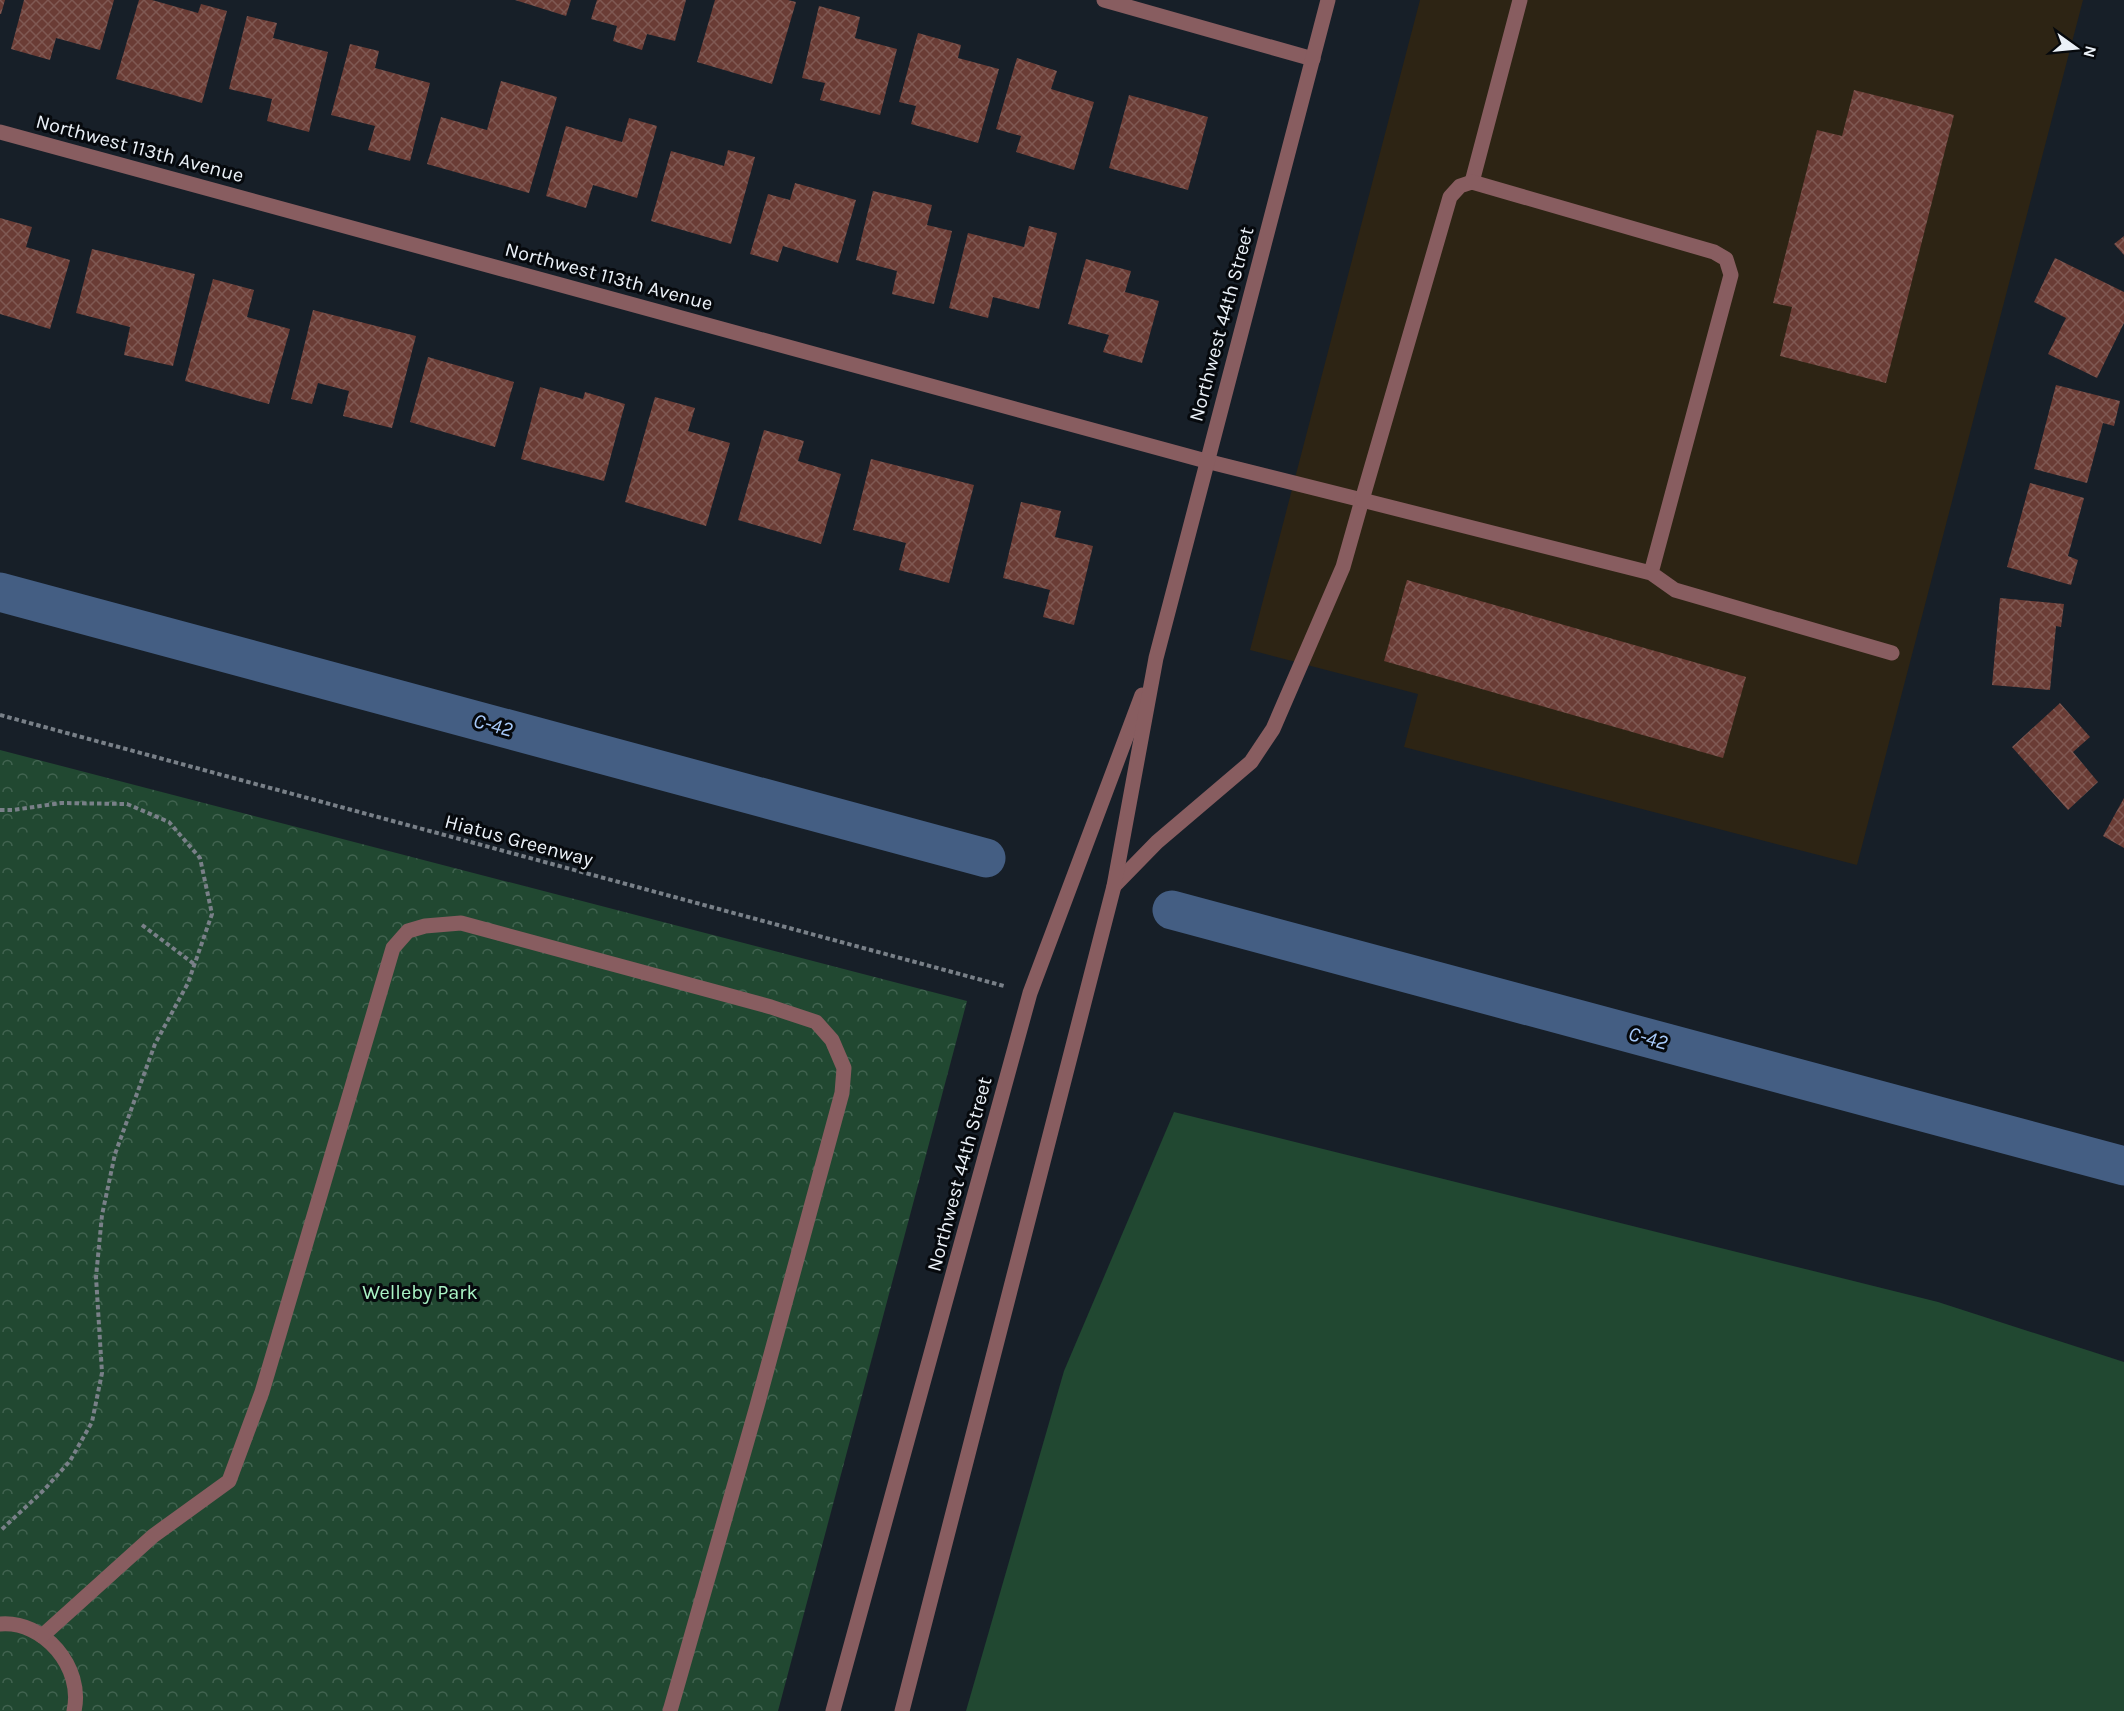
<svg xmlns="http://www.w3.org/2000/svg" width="2124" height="1711" font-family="Karla,sans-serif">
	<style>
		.industrial { fill: #2d2414 }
		.green { fill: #214831 }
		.forest { fill: url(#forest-crowns) }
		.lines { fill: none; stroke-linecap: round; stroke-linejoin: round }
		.canal { stroke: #445e83; stroke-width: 39 }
		.building { fill: url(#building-cross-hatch) }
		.path { stroke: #798088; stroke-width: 4; stroke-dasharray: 4.5 3; stroke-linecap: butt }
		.minor { stroke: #885d60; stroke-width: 15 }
		.labels { text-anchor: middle; stroke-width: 6; stroke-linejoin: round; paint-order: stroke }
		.street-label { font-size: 20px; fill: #ebf1f8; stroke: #06090d }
		.park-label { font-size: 20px; fill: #aaf4c6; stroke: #06090d }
		.water-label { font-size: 21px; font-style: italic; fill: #a7c9f9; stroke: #06090d }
	</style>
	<defs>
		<pattern id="forest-crowns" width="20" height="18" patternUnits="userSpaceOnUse" patternTransform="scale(1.5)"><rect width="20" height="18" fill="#214831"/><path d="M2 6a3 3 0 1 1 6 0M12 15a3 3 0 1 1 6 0" fill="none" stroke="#416350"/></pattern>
		<pattern id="building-cross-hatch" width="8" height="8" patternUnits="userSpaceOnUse" patternTransform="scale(1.5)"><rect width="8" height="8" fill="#6a3c35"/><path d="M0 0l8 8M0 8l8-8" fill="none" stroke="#7f5953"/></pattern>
	</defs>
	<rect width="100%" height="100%" fill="#171f28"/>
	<path class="industrial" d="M1420 0H2083L1857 865 1404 747 1418 694 1250 650Z"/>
	<path class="green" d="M1174 1112 1938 1302 2124 1362V1711H966L1064 1371Z"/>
	<path class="forest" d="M0 750 967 1001 778 1711H0Z"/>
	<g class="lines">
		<g class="canal">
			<path d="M0 592 986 858"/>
			<path d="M1172 910 2124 1166"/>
		</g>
	</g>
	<g class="building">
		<path d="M0 0H5L1 14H0Z"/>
		<path d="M24 0H114L100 50 56 38 50 60 11 49Z"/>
		<path d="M139 0H152L198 13 201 4 227 11 202 103 116 79Z"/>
		<path d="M515 0H571L566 16Z"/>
		<path d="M597 0H686L675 41 647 34 642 50 613 41 617 26 591 19Z"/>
		<path d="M715 0H788L796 2 772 84 697 62Z"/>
		<path d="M819 6 860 17 855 38 897 49 880 115 820 100 825 83 802 78Z"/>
		<path d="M247 16 277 23 273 38 328 52 309 132 267 121 272 99 229 89Z"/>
		<path d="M918 33 961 45 958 58 999 69 978 143 911 124 916 106 899 102Z"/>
		<path d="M350 44 379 51 375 68 430 83 410 161 368 150 375 126 331 115Z"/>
		<path d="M1017 58 1057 71 1051 89 1094 102 1074 170 1016 152 1021 136 996 129Z"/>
		<path d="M501 81 557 97 529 193 427 164 441 117 487 130Z"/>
		<path d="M1854 90 1954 115 1886 383 1780 356 1792 307 1773 303 1817 130 1842 136Z"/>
		<path d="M1129 95 1208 117 1188 190 1109 168Z"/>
		<path d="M629 118 657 126 637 198 593 185 586 208 546 196 566 126 622 142Z"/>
		<path d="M728 150 755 157 731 244 651 221 671 151 724 166Z"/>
		<path d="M795 183 856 200 838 263 783 246 778 262 750 254 768 194 790 200Z"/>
		<path d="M873 191 932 205 927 225 952 231 934 304 892 294 897 271 856 260Z"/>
		<path d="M0 218 32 227 26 247 70 260 50 329 0 314Z"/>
		<path d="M1029 226 1057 233 1039 309 993 297 988 318 949 308 968 233 1024 247Z"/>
		<path d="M2124 236V255L2114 244Z"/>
		<path d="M92 249 195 274 173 366 124 355 130 327 76 313Z"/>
		<path d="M2055 258 2124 292V323L2097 378 2048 354 2066 318 2034 302Z"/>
		<path d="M1086 259 1131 271 1125 292 1159 301 1142 363 1103 352 1109 335 1068 324Z"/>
		<path d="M213 279 254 290 247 317 290 329 269 404 185 381Z"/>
		<path d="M313 310 416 336 392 428 343 416 349 391 318 383 312 404 291 399Z"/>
		<path d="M428 357 514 382 495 447 410 422Z"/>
		<path d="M2056 385 2120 401 2114 426 2103 423 2087 483 2034 469Z"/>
		<path d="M540 387 583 399 585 392 625 404 604 481 521 459Z"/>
		<path d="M655 397 695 408 688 431 730 443 706 526 625 502Z"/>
		<path d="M764 430 804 441 798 461 841 474 821 544 738 520Z"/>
		<path d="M871 459 974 485 949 583 899 570 906 543 853 530Z"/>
		<path d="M2030 483 2084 498 2068 556 2078 560 2071 585 2007 567Z"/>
		<path d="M1021 502 1061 511 1055 537 1093 546 1074 625 1043 617 1050 590 1003 578Z"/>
		<path d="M1407 580 1746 677 1723 758 1384 661Z"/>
		<path d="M2000 598 2064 604 2061 627 2056 626 2050 690 1992 685Z"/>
		<path d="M2060 703 2090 737 2073 752 2098 782 2068 810 2012 747Z"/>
		<path d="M2124 798V848L2103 836Z"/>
	</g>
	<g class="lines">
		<g class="path">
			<path d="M0 715 1004 986"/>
			<path d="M0 810H13L61 803 127 804 169 822 200 858 212 914 188 983 155 1044 115 1154 102 1215 96 1277 102 1373 92 1422 70 1461 44 1490 0 1531"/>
			<path d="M142 925 194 964"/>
		</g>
		<g class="minor">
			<path d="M1104 0 1313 59"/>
			<path d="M0 132 1206 461 1362 500 1343 567 1273 729 1251 762 1157 842 1114 886"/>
			<path d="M1472 182 1520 0"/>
			<path d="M1651 573 1731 275 1726 259 1714 252 1472 182 1460 186 1450 197 1362 500 1651 573 1675 590 1892 653"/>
			<path d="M0 1624C44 1620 84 1668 74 1711"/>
			<path d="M42 1636 153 1536 229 1481 262 1392 393 948 408 931 425 926 461 923 771 1007 816 1022 832 1040 844 1068 842 1093 757 1406 670 1711"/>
			<path d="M833 1711 1030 993 1142 695"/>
			<path d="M902 1711 1114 886 1156 658 1328 0"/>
		</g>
	</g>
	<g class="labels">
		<g class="street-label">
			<text transform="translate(140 148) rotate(15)" y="7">Northwest 113th Avenue</text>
			<text transform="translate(609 276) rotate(15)" y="7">Northwest 113th Avenue</text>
			<text transform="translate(1221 324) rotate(-75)" y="7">Northwest 44th Street</text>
			<text transform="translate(519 840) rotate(15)" y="7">Hiatus Greenway</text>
			<text transform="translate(959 1174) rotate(-75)" y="7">Northwest 44th Street</text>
		</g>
		<g class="park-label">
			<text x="420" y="1299">Welleby Park</text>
		</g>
		<g class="water-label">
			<text transform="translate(493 725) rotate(15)" y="7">C-42</text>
			<text transform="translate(1648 1038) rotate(15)" y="7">C-42</text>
		</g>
	</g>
	<g transform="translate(2076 48) rotate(105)" stroke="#06090d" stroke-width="4.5" paint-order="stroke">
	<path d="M0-4.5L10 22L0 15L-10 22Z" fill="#ebf1f8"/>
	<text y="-9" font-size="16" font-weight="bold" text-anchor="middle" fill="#ebf1f8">N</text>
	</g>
</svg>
